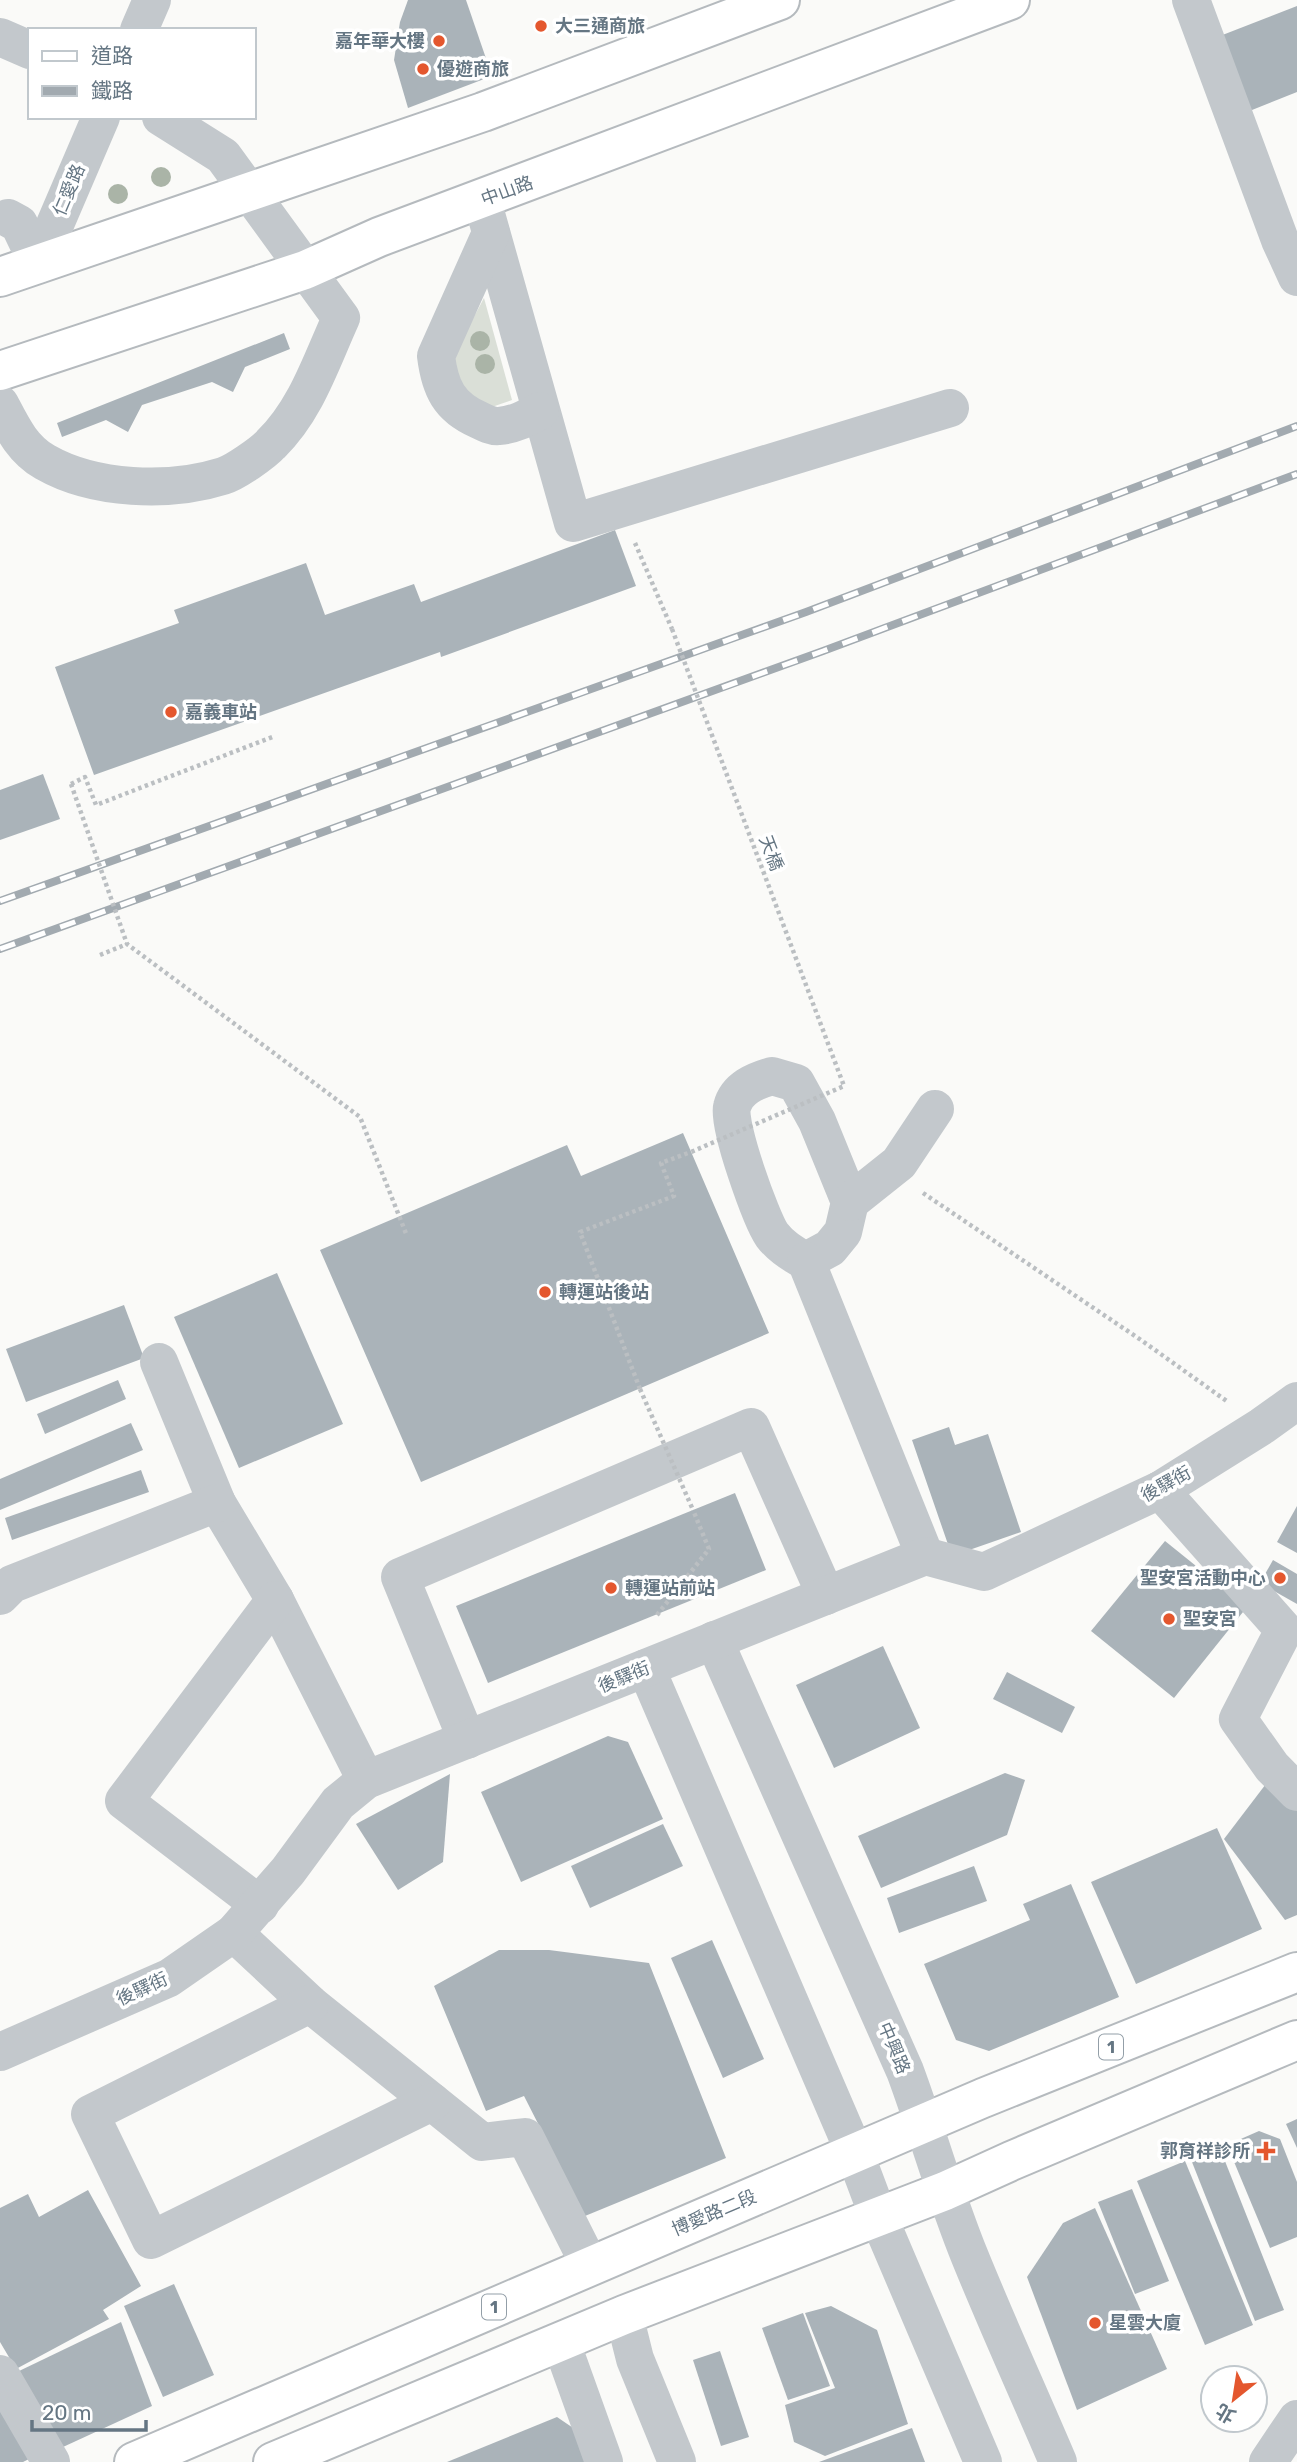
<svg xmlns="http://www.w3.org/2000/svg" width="1297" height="2462" font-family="Rubik,'Noto Sans TC',sans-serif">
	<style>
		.grass { fill: #dadfd7 }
		.building { fill: #aab3b9 }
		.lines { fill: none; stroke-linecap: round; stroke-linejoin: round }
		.major-casing { stroke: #b5babe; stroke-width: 42 }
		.path { stroke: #bbbfc2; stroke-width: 4.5; stroke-dasharray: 3.5 3.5; stroke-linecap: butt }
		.minor { stroke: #c3c8cc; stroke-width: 38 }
		.major { stroke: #fff; stroke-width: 38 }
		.rail-casing { stroke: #a2aab0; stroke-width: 8 }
		.rail { stroke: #fff; stroke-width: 5; stroke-dasharray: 16; stroke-linecap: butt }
		.path-bridge { stroke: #bbbfc2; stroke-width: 4.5; stroke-dasharray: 3.5 3.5; stroke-linecap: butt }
		.tree { fill: #aab4a7 }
		.poi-dot { fill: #e4572e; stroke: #fff; stroke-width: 2.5 }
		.labels { text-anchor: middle; stroke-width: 7; stroke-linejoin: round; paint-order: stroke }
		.shield { fill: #fff; stroke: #939fa8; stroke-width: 2 }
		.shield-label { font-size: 16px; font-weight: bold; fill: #657683 }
		.poi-label { font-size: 18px; font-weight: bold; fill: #657683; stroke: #fff; text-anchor: start }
		.street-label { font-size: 18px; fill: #657683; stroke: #fff }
	</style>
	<rect width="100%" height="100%" fill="#fafaf8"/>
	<path class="grass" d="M484 298 512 400 489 408 468 399 452 358Z"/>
	<g class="building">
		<path d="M408 0H466L492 76 408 108 394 60 400 22Z"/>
		<path d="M1297 6V92L1237 116 1207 41Z"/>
		<path d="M284 333 290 349 245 367 233 392 212 382 142 405 128 432 106 420 62 437 57 423Z"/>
		<path d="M615 530 636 586 441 657 440 652 94 775 55 667 179 623 174 610 306 563 325 615 414 584 421 602Z"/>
		<path d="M43 774 60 819 0 840V790Z"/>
		<path d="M683 1133 769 1333 421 1482 320 1250 567 1145 581 1176Z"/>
		<path d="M277 1273 343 1424 239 1468 174 1317Z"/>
		<path d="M124 1305 144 1358 26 1402 6 1349Z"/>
		<path d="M118 1380 126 1399 45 1434 37 1414Z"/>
		<path d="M131 1423 143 1450 0 1510V1479Z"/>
		<path d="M949 1427 955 1445 988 1434 1021 1532 952 1556 912 1440Z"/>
		<path d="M141 1470 149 1492 12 1540 5 1518Z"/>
		<path d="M735 1493 766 1570 488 1683 456 1606Z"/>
		<path d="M1297 1506V1553L1277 1542Z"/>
		<path d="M1165 1541 1247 1607 1174 1698 1091 1631Z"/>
		<path d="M1273 1560 1297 1574V1604L1260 1583Z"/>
		<path d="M883 1646 920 1728 834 1768 796 1685Z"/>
		<path d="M1007 1672 1075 1707 1062 1733 993 1699Z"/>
		<path d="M608 1736 628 1742 663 1819 521 1882 481 1792Z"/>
		<path d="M1005 1773 1025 1780 1007 1835 881 1888 858 1836Z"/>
		<path d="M450 1774 443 1862 398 1890 356 1824Z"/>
		<path d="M1272 1776 1297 1805V1915L1285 1920 1224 1839Z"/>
		<path d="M663 1824 683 1866 590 1908 571 1866Z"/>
		<path d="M1217 1828 1262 1929 1136 1984 1091 1882Z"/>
		<path d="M974 1866 987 1901 899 1933 887 1898Z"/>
		<path d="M1071 1884 1119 1997 989 2051 956 2040 924 1964 1030 1920 1023 1904Z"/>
		<path d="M712 1940 764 2059 723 2078 671 1958Z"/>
		<path d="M499 1950H549L649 1963 726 2158 585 2216 524 2096 486 2111 434 1986Z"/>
		<path d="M1297 2119V2148L1286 2124Z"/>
		<path d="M1259 2131 1280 2139 1297 2182V2237L1270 2248 1227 2145Z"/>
		<path d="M1219 2146 1284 2310 1255 2321 1190 2157Z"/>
		<path d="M1185 2161 1253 2325 1205 2345 1137 2181Z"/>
		<path d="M1132 2189 1169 2281 1135 2294 1098 2202Z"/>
		<path d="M88 2190 141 2286 103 2310 109 2319 16 2369 0 2342V2208L28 2194 39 2217Z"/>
		<path d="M1095 2208 1167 2369 1077 2410 1027 2277 1063 2223Z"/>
		<path d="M174 2284 214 2375 163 2397 124 2306Z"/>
		<path d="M831 2306 877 2330 908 2424 825 2456 794 2442 785 2405 835 2388 805 2313Z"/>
		<path d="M803 2313 830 2386 788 2400 762 2328Z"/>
		<path d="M121 2322 152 2406 63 2447 17 2372Z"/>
		<path d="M720 2351 749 2437 721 2446 693 2360Z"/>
		<path d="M0 2404 35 2456 23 2462H0Z"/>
		<path d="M557 2417 582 2434 592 2462H447Z"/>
		<path d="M912 2428 925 2462H819Z"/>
	</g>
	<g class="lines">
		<defs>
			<g id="major">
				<path d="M0 277 483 112 780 0"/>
				<path d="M0 371 305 270 379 237 1010 0"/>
				<path d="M134 2462 983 2098 1297 1972"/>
				<path d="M273 2462 624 2315 945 2191 1011 2161 1297 2040"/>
			</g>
		</defs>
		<use href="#major" class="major-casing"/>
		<g class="path">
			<path d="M635 543 672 629"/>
			<path d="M71 784 85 777 96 805 275 736"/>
			<path d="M100 955 127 944"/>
			<path d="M923 1193 1141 1340 1228 1402"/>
			<path d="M640 1389 580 1232 674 1196 661 1163 691 1152"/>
			<path d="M657 1615 709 1549 693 1510"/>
		</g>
		<g class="minor">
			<path d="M1191 0 1280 240 1297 277"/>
			<path d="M139 30 152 0"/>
			<path d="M0 37 30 50"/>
			<path d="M482 200 573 523 950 408"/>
			<path d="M8 218 19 224 38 264"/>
			<path d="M491 233 436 356C440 388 449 407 479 420 485 423 493 427 499 426 514 425 527 418 540 411"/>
			<path d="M38 264 101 117"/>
			<path d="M0 404C12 427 22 449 45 462 94 490 169 493 223 476 234 473 263 453 271 444 306 410 321 362 341 318L223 156 161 117"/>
			<path d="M772 1076 796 1083 817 1121 850 1202 843 1232 830 1248 806 1261C792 1254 781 1247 772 1235 761 1219 727 1124 732 1107 737 1088 755 1081 772 1076Z"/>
			<path d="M850 1202 899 1163 935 1109"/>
			<path d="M806 1261 925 1556"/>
			<path d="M159 1362 217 1503 275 1600 366 1780"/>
			<path d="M1160 1490 1284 1630 1238 1719 1272 1767 1297 1792"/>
			<path d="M0 1596 12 1584 217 1503"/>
			<path d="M714 1640 905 2071C928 2133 945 2196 970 2257 998 2326 1029 2394 1058 2462"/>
			<path d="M646 1668 855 2154 879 2218 983 2462"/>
			<path d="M467 1740 400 1577 751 1427 826 1596"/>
			<path d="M260 1905 124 1801 275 1600"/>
			<path d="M234 1933 310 2004 482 2142 525 2137 590 2266"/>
			<path d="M310 2004 90 2114 151 2240 432 2102"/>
			<path d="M0 2052 169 1978 234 1933 288 1871 338 1803 366 1780 925 1556 984 1572 1160 1490 1262 1426 1297 1401"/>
			<path d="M624 2315 635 2359 677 2462"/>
			<path d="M561 2342 604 2462"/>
			<path d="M0 2374 51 2462"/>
			<path d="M1268 2462 1297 2419"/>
		</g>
		<use href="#major" class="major"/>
		<defs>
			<g id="rail">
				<path d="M0 901 806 612 1297 426"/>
				<path d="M0 949 823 651 1297 474"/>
			</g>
		</defs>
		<use href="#rail" class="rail-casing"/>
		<use href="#rail" class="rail"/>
		<g class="path-bridge">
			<path d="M672 629 844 1086 691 1152"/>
			<path d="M71 784 127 944 360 1117 407 1236"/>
			<path d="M640 1389 693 1510"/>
		</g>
	</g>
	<g class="tree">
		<circle cx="161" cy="177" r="10"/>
		<circle cx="118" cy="194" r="10"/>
		<circle cx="480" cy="341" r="10"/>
		<circle cx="485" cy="364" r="10"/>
	</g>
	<g class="poi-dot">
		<circle cx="541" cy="26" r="7"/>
		<circle cx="439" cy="41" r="7"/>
		<circle cx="423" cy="69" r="7"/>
		<circle cx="171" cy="712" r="7"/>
		<circle cx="545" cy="1292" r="7"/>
		<circle cx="1280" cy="1578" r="7"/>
		<circle cx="611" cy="1588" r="7"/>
		<circle cx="1169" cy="1619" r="7"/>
		<path d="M1262.5 2140.5h7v7h7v7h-7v7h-7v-7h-7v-7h7z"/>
		<circle cx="1095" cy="2323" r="7"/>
	</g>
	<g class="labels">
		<g class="shield">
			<rect x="1099" y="2034.5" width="24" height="25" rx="5"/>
			<rect x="482" y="2294.5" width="24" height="25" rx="5"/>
		</g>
		<g class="shield-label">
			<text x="1111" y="2053">1</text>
			<text x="494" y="2313">1</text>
		</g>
		<g class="poi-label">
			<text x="555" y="32">大三通商旅</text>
			<text x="425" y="47" text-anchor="end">嘉年華大樓</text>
			<text x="437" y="75">優遊商旅</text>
			<text x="185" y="718">嘉義車站</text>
			<text x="559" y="1298">轉運站後站</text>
			<text x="1266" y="1584" text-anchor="end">聖安宮活動中心</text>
			<text x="625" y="1594">轉運站前站</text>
			<text x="1183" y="1625">聖安宮</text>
			<text x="1250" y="2157" text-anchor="end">郭育祥診所</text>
			<text x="1109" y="2329">星雲大廈</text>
		</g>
		<g class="street-label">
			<text transform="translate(69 190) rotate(-67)" y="6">仁愛路</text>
			<text transform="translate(507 191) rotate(-20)" y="6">中山路</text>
			<text transform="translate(771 853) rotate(69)" y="6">天橋</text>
			<text transform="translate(1166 1484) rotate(-29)" y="6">後驛街</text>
			<text transform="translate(624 1677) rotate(-22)" y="6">後驛街</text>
			<text transform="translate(142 1989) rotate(-25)" y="6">後驛街</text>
			<text transform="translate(894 2048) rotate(67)" y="6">中興路</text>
			<text transform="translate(714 2213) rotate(-23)" y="6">博愛路二段</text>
		</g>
	</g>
	<rect x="28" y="28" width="228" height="91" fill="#ffffff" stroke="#c1c8cd" stroke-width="2"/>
	<rect x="42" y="51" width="35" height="10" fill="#ffffff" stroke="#c1c8cd" stroke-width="2"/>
	<text x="91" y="63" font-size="21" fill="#657683">道路</text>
	<rect x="42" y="86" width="35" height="10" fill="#a2aab0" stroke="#c1c8cd" stroke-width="2"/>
	<text x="91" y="98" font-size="21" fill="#657683">鐵路</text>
	<g transform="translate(1234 2399) rotate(210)"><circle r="33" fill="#ffffff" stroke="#c1c8cd" stroke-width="2"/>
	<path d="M0-5L12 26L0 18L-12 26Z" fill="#e4572e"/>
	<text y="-10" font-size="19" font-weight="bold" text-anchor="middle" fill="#657683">北</text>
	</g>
	<path d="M32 2420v10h114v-10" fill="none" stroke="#657683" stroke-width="3.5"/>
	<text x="42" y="2420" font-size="21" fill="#657683" stroke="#ffffff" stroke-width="5" paint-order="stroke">20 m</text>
</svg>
